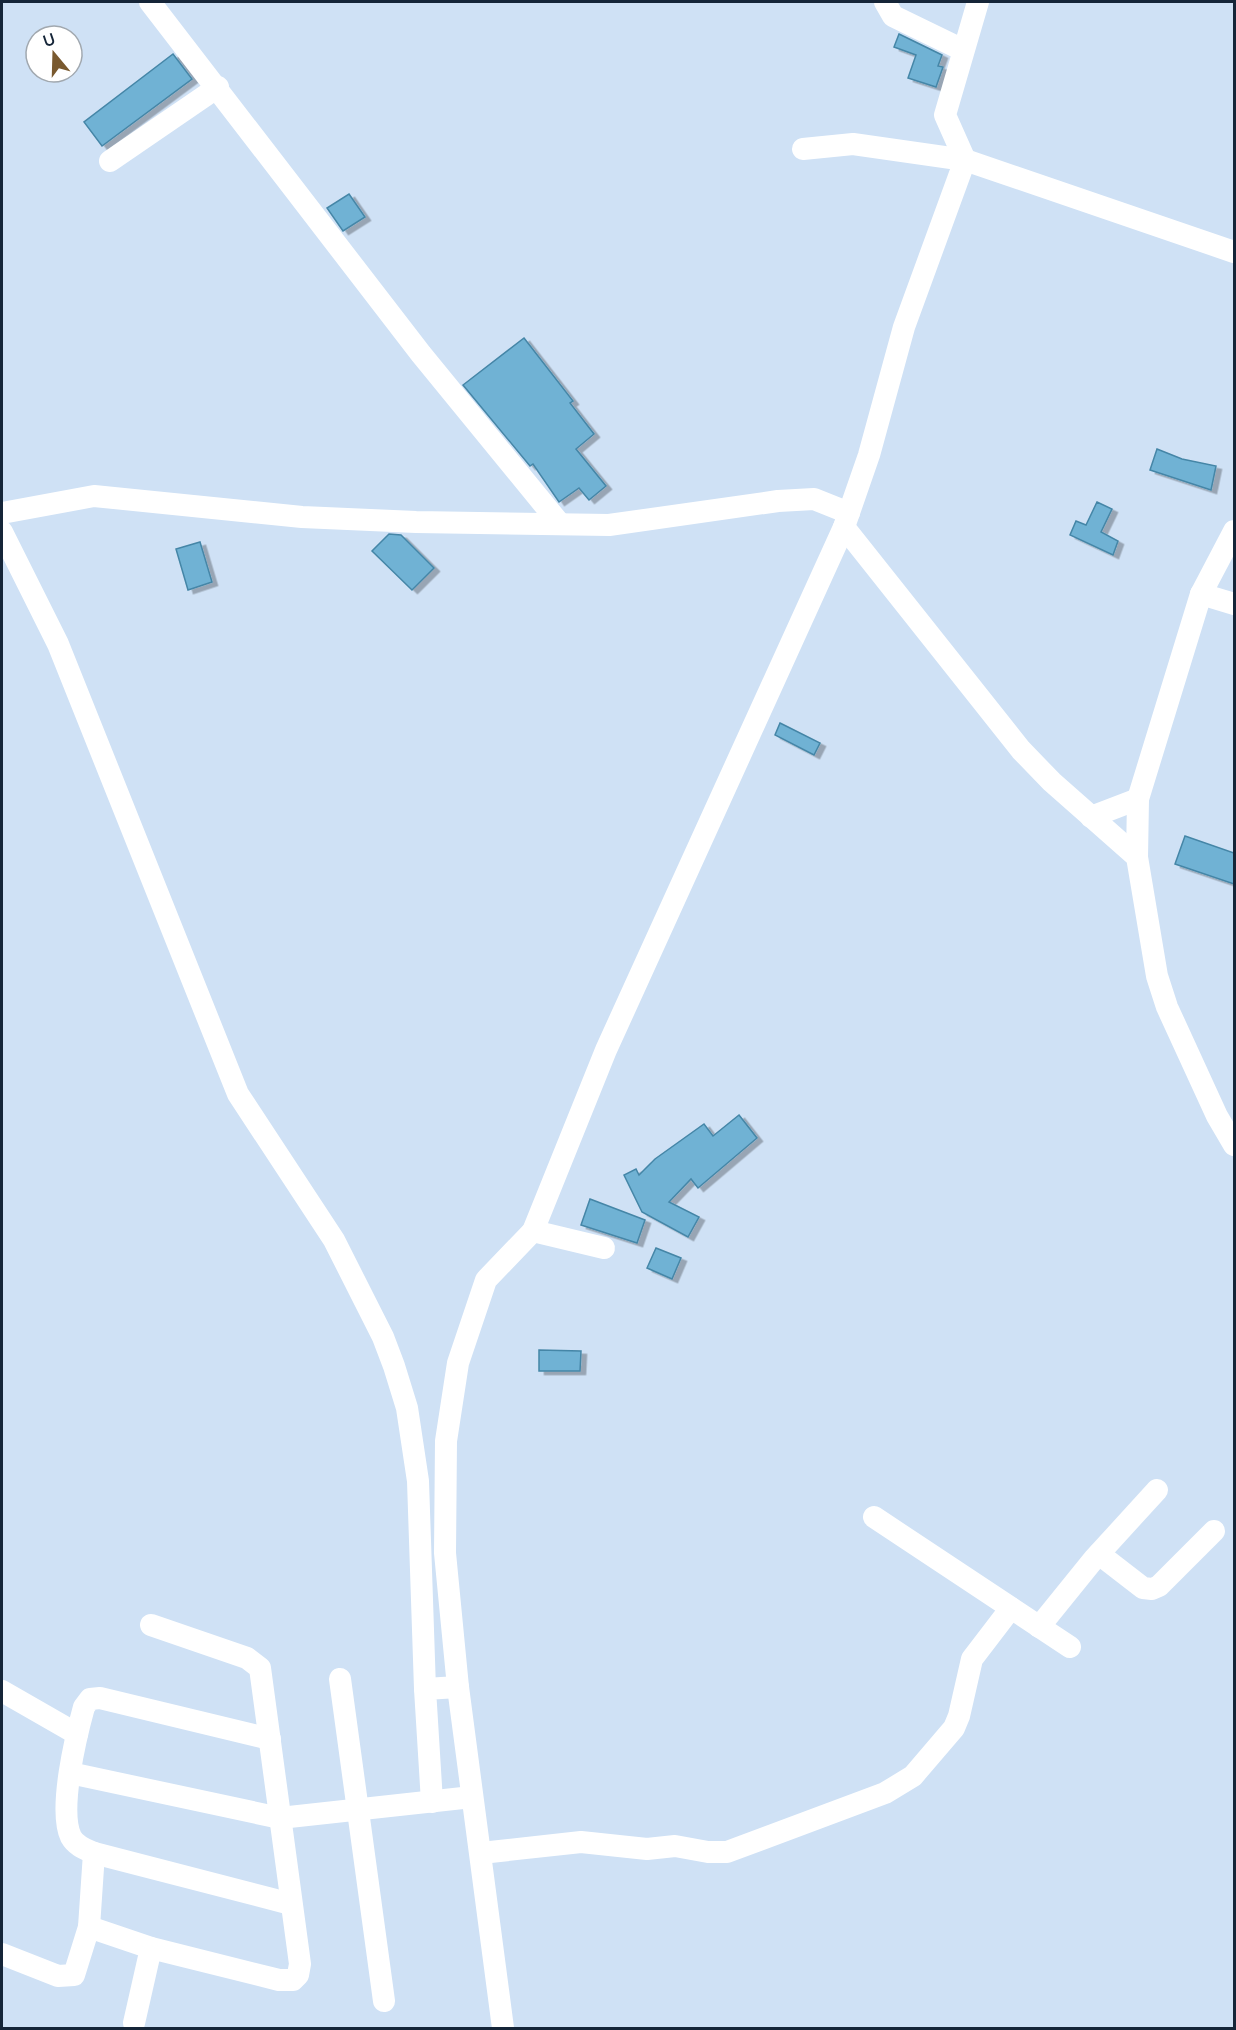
<svg xmlns="http://www.w3.org/2000/svg" width="1236" height="2030" font-family="Manrope,sans-serif">
	<style>
		.building { fill: #70b2d4; stroke: #4586a7; stroke-width: 1.5; filter: url(#shadow) }
		.lines { fill: none; stroke-linecap: round; stroke-linejoin: round }
		.minor { stroke: #fff; stroke-width: 22 }
	</style>
	<defs>
		<filter id="shadow"><feDropShadow dx="5.5" dy="3.5" stdDeviation="0" flood-color="#0004"/></filter>
	</defs>
	<rect width="100%" height="100%" fill="#cfe1f5"/>
	<g class="building">
		<path d="M899 34 942 55 938 66 943 67 936 87 908 78 916 55 894 47Z"/>
		<path d="M173 54 192 79 102 146 84 122Z"/>
		<path d="M349 194 365 217 343 231 327 208Z"/>
		<path d="M524 338 573 401 570 403 594 434 576 449 606 486 589 500 579 488 559 502 533 464 530 466 463 385Z"/>
		<path d="M1157 449 1182 459 1216 466 1211 490 1150 470Z"/>
		<path d="M1097 502 1112 509 1101 532 1118 541 1113 555 1070 535 1076 521 1086 525Z"/>
		<path d="M389 534 401 535 434 568 412 590 372 551Z"/>
		<path d="M200 542 212 582 188 590 176 549Z"/>
		<path d="M780 723 820 743 814 755 775 735Z"/>
		<path d="M1185 836 1234 853V884L1175 864Z"/>
		<path d="M739 1115 757 1138 698 1188 691 1179 669 1202 699 1217 688 1237 642 1212 624 1175 636 1169 639 1175 655 1159 704 1124 713 1136Z"/>
		<path d="M590 1199 645 1220 637 1243 581 1225Z"/>
		<path d="M656 1248 681 1258 672 1279 647 1268Z"/>
		<path d="M539 1350 581 1351 580 1371H539Z"/>
	</g>
	<g class="lines">
		<g class="minor">
			<path d="M150 2 421 354 560 524"/>
			<path d="M885 2 893 16 963 50"/>
			<path d="M803 149 853 144 965 160 1234 252"/>
			<path d="M110 161 218 87"/>
			<path d="M2 513 94 496 302 517 416 522 609 525 778 501 814 499 849 513"/>
			<path d="M844 527 1021 750 1052 782 1137 857 1157 976 1167 1007 1217 1116 1234 1145"/>
			<path d="M2 532 58 644 238 1094 334 1240 383 1337 394 1366 407 1408 418 1481 425 1689"/>
			<path d="M1201 594 1234 604"/>
			<path d="M1091 817 1138 799"/>
			<path d="M1137 857 1138 799 1201 594 1234 531"/>
			<path d="M533 1231 604 1248"/>
			<path d="M874 1517 1070 1647"/>
			<path d="M1099 1554 1143 1588 1152 1589 1159 1586 1214 1531"/>
			<path d="M1039 1627 1094 1559 1157 1490"/>
			<path d="M340 1679 384 2001"/>
			<path d="M2 1691 77 1734"/>
			<path d="M270 1739 100 1698 90 1699 84 1707C76 1736 58 1810 71 1837 76 1846 85 1849 94 1853L291 1904"/>
			<path d="M70 1773 280 1818 472 1797"/>
			<path d="M432 1802 425 1689 458 1687"/>
			<path d="M481 1853 581 1842 647 1849 675 1846 708 1852H727L885 1793 913 1776 954 1728 959 1716 972 1659 1011 1608"/>
			<path d="M89 1927 151 1948 279 1980H293L298 1975 300 1964 260 1668 247 1658 151 1625"/>
			<path d="M2 1954 58 1976 74 1975 89 1927 94 1853"/>
			<path d="M134 2023 151 1948"/>
			<path d="M503 2028 458 1687 445 1553 446 1441 458 1363 486 1280 533 1231 606 1050 844 527 869 455 904 327 965 160 945 115 978 2"/>
		</g>
	</g>
	<rect width="1236" height="2030" fill="none" stroke="#152538" stroke-width="6"/>
	<g transform="translate(54 54) rotate(341)"><circle r="28" fill="#ffffff" stroke="#a1a8af" stroke-width="1.5"/>
	<path d="M0-4.5L10 22L0 15L-10 22Z" fill="#79592f"/>
	<text y="-9" font-size="16" font-weight="bold" text-anchor="middle" fill="#152538">U</text>
	</g>
</svg>
